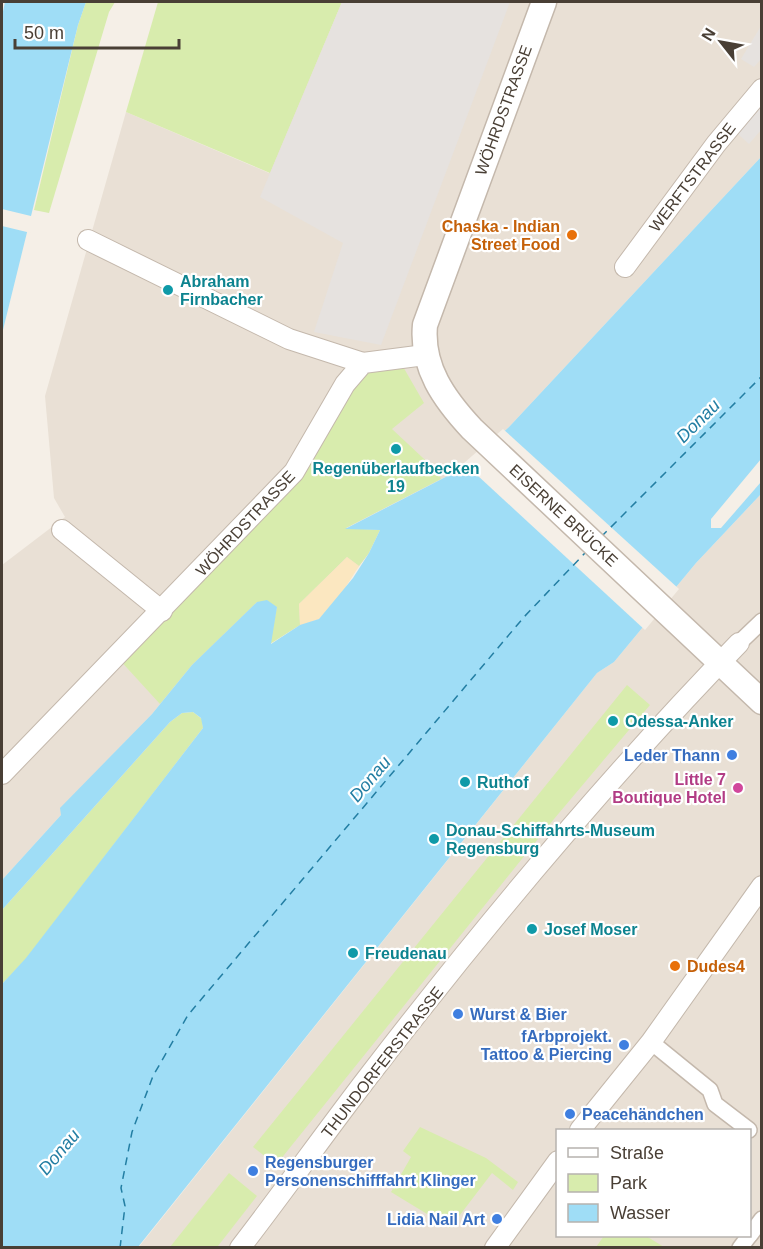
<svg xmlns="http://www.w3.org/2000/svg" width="763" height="1249" font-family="Helvetica,sans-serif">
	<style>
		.residential { fill: #e9e0d5; fill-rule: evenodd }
		.green { fill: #d8ecad }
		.sand { fill: #fbe7c0 }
		.parking { fill: #e6e2df }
		.water { fill: #9fddf6 }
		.pier { fill: #f5efe7 }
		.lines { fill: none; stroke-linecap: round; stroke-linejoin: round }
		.ferry { stroke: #237ea3; stroke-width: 1.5; stroke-dasharray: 8 6; stroke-linecap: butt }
		.pedestrian-casing { stroke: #c4b8ac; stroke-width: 18 }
		.minor-casing { stroke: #c4b8ac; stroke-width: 22 }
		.tertiary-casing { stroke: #c4b8ac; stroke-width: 27 }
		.pedestrian { stroke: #fff; stroke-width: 15 }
		.minor { stroke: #fff; stroke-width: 20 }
		.tertiary { stroke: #fff; stroke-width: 24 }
		.food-dot { fill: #e8710a; stroke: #fff; stroke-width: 2 }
		.culture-dot { fill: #0f9aa8; stroke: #fff; stroke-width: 2 }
		.shop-dot { fill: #3f7fe0; stroke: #fff; stroke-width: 2 }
		.hotel-dot { fill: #d1479c; stroke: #fff; stroke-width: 2 }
		.labels { text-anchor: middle; stroke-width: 4.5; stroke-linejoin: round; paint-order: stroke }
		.street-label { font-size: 16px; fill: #493f35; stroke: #fff }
		.food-label { font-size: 16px; font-weight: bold; fill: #c56008; stroke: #fff; text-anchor: end }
		.culture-label { font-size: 16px; font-weight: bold; fill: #0d838f; stroke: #fff; text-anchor: start }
		.shop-label { font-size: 16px; font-weight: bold; fill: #366cbe; stroke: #fff; text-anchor: end }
		.hotel-label { font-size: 16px; font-weight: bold; fill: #b23c85; stroke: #fff; text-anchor: end }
		.water-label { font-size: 18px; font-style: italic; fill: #237ea3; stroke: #fff }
	</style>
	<rect width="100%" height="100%" fill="#f5efe7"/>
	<g class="residential">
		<path d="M342 2H761V157L509 427 465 467 346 528 369 553 319 619 192 665 152 714 61 808V815L2 880V565L65 517 54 498 45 396 126 112 269 173Z"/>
		<path d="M761 494V1247L138 1248 597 673 614 662 696 563ZM558 1130H750V1236H558Z"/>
	</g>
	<g class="green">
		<path d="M86 2H115L109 12 49 213 34 210 78 25Z"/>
		<path d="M158 2H342L270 173 126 112Z"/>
		<path d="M398 358 424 403 392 429 438 472 441 479 346 528 380 530 369 553 359 566 347 557 299 604 300 625 270 644 277 607 257 602 192 665 160 704 117 657 294 472 363 363Z"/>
		<path d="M627 685 650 705 554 819 276 1165 253 1147Z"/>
		<path d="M193 712 202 719 203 728 26 959 2 984V910L170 722 182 713Z"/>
		<path d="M420 1127 486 1158 518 1182 513 1190 492 1173 450 1228 391 1192 411 1157 403 1151Z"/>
		<path d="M229 1173 257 1196 218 1246 170 1247Z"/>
		<path d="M604 1236H646L664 1247H596Z"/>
	</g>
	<path class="sand" d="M347 557 359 566 340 596 319 619 300 625 299 604Z"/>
	<g class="parking">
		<path d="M342 2H510L381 345 314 332 343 243 260 197Z"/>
		<path d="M761 26V59L754 67 741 59Z"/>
		<path d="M761 104V130L749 144 738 134Z"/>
	</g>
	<g class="water">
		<path d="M5 2H86L78 25 2 334V16Z"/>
		<path d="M761 157V494L696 563 614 662 597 673 138 1247H2V984L26 958 203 728 201 718 193 712 182 713 170 722 2 910V880L61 815 60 808 152 714 192 665 257 602 267 600 277 607 271 644 300 625 319 619 353 578 369 553 380 530 345 529 465 467 509 427Z"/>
	</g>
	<g class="pier">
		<path d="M2 209 35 217 31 233 2 226Z"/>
		<path d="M503 429 679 589 645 630 464 463Z"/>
		<path d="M761 459V482L721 528H711V519Z"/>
	</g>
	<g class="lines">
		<g class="ferry">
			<path d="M601 537 762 376"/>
			<path d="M120 1248 125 1206 121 1188 132 1132 153 1076 188 1015 524 617 585 553"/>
		</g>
		<defs>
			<g id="pedestrian">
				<path d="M739 643 762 621"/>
				<path d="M651 1042 710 1090 715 1104 749 1130"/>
				<path d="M750 1235 762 1219"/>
				<path d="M740 1248 749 1236"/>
			</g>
			<g id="minor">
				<path d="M88 240 289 339 363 363"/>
				<path d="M625 267 716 144 762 89"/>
				<path d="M62 530 162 611"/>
				<path d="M2 774 294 472 345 384 363 363 425 355"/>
				<path d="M580 1130 651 1042 762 886"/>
				<path d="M240 1248C284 1191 325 1133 368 1077 484 926 607 779 739 643"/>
				<path d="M495 1248 558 1161"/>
			</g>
			<path id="tertiary" d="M544 2 425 325C421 367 444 399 472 429L762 702"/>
		</defs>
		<use href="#pedestrian" class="pedestrian-casing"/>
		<use href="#minor" class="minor-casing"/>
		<use href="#tertiary" class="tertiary-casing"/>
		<use href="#pedestrian" class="pedestrian"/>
		<use href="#minor" class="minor"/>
		<use href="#tertiary" class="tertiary"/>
	</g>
	<g class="food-dot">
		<circle cx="572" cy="235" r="6"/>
		<circle cx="675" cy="966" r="6"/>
	</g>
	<g class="culture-dot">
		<circle cx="168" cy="290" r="6"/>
		<circle cx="396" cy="449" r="6"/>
		<circle cx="613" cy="721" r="6"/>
		<circle cx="465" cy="782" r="6"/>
		<circle cx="434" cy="839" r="6"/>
		<circle cx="532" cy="929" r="6"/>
		<circle cx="353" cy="953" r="6"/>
	</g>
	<g class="shop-dot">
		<circle cx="732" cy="755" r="6"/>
		<circle cx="458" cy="1014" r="6"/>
		<circle cx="624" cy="1045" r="6"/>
		<circle cx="570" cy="1114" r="6"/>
		<circle cx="253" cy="1171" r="6"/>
		<circle cx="497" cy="1219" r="6"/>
	</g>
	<circle class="hotel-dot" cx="738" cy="788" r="6"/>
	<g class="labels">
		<g class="street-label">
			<text transform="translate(503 110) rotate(-70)" y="6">WÖHRDSTRASSE</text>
			<text transform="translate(692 177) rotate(-53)" y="6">WERFTSTRASSE</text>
			<text transform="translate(564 515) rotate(43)" y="6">EISERNE BRÜCKE</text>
			<text transform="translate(245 523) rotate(-47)" y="6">WÖHRDSTRASSE</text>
			<text transform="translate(382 1062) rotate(-52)" y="6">THUNDORFERSTRASSE</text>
		</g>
		<g class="food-label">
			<text x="560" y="232">Chaska - Indian<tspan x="560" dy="18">Street Food</tspan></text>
			<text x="687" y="972" text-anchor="start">Dudes4</text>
		</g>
		<g class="culture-label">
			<text x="180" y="287">Abraham<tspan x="180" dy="18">Firnbacher</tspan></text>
			<text x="396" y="474" text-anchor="middle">Regenüberlaufbecken<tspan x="396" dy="18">19</tspan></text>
			<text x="625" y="727">Odessa-Anker</text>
			<text x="477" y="788">Ruthof</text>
			<text x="446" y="836">Donau-Schiffahrts-Museum<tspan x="446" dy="18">Regensburg</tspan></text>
			<text x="544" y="935">Josef Moser</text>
			<text x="365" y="959">Freudenau</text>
		</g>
		<g class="shop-label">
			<text x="720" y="761">Leder Thann</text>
			<text x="470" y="1020" text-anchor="start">Wurst &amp; Bier</text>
			<text x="612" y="1042">fArbprojekt.<tspan x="612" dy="18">Tattoo &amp; Piercing</tspan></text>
			<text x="582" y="1120" text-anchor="start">Peacehändchen</text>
			<text x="265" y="1168" text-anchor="start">Regensburger<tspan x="265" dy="18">Personenschifffahrt Klinger</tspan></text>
			<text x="485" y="1225">Lidia Nail Art</text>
		</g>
		<g class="hotel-label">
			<text x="726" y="785">Little 7<tspan x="726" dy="18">Boutique Hotel</tspan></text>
		</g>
		<g class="water-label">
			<text transform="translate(698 421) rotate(-45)" y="6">Donau</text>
			<text transform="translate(370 779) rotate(-50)" y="6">Donau</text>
			<text transform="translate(59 1152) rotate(-50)" y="6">Donau</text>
		</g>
	</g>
	<rect width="763" height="1249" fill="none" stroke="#493f35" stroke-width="6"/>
	<rect x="556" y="1129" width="195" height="108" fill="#ffffff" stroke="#b6b2ae" stroke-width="1.5"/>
	<rect x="568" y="1148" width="30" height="9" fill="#ffffff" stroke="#b6b2ae" stroke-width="1.5"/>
	<text x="610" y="1159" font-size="18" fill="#493f35">Straße</text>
	<rect x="568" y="1174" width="30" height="18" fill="#d8ecad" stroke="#b6b2ae" stroke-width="1.5"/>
	<text x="610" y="1189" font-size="18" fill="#493f35">Park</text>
	<rect x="568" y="1204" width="30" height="18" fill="#9fddf6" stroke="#b6b2ae" stroke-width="1.5"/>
	<text x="610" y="1219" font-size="18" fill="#493f35">Wasser</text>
	<g transform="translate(721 42) rotate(301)" stroke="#ffffff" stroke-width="4.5" paint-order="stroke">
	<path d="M0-4.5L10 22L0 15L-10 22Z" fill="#493f35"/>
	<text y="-9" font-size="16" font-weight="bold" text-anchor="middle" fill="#493f35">N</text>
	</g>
	<path d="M15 39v9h164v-9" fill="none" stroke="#493f35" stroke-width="3"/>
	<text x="24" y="39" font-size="18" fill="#493f35" stroke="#ffffff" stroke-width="4.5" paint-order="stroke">50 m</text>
</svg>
